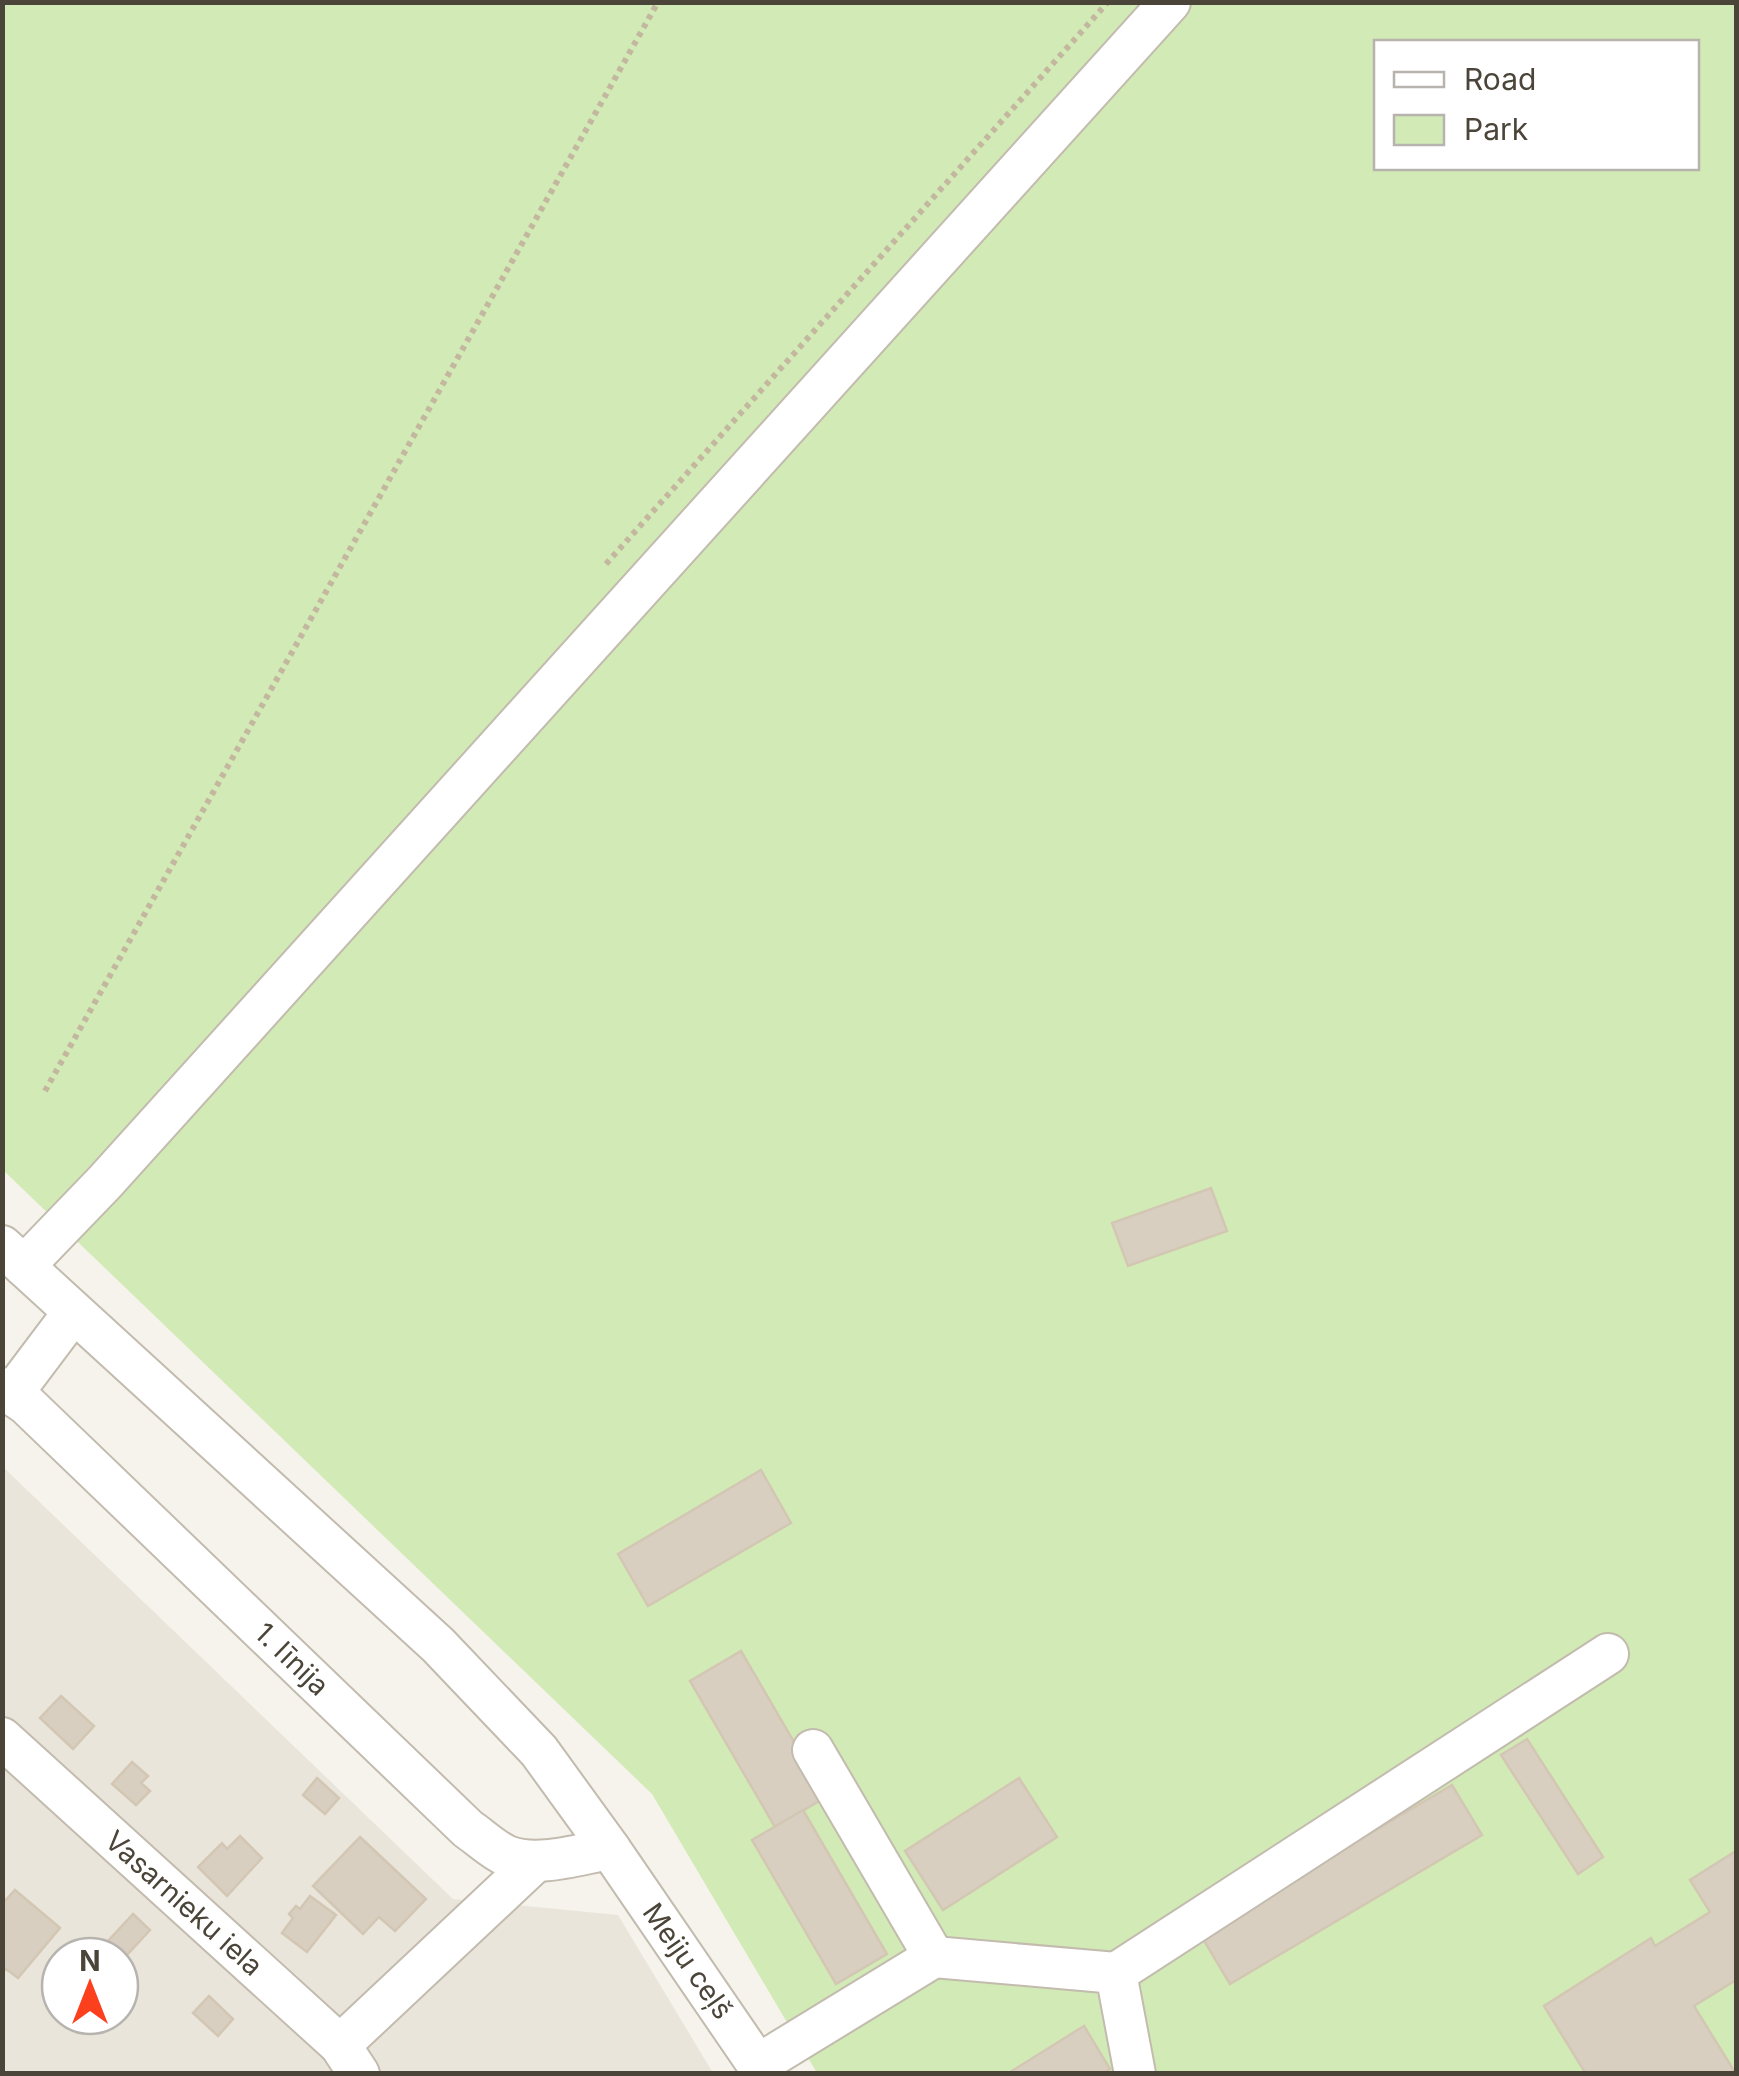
<svg xmlns="http://www.w3.org/2000/svg" width="1739" height="2076" font-family="Inter,sans-serif">
	<style>
		.residential { fill: #eae5da; fill-rule: evenodd }
		.green { fill: #d2eab5; fill-rule: evenodd }
		.building { fill: #d8cfc1; stroke: #d3c7b4; stroke-width: 2.5 }
		.lines { fill: none; stroke-linecap: round; stroke-linejoin: round }
		.minor-casing { stroke: #c2bbae; stroke-width: 44 }
		.path { stroke: #c4b79f; stroke-width: 6; stroke-dasharray: 5 5; stroke-linecap: butt }
		.minor { stroke: #fff; stroke-width: 40 }
		.labels { text-anchor: middle; stroke-width: 9; stroke-linejoin: round; paint-order: stroke }
		.street-label { font-size: 28px; fill: #4b4439; stroke: #fff }
	</style>
	<rect width="100%" height="100%" fill="#f6f3ec"/>
	<path class="residential" d="M2 1466 453 1899 618 1915 713 2073H3ZM60 1956H120V2016H60Z"/>
	<path class="green" d="M2 3H1736V2073H817L652 1794 3 1170ZM1376 42H1696V168H1376Z"/>
	<g class="building">
		<path d="M1211 1188 1227 1231 1128 1266 1112 1223Z"/>
		<path d="M761 1470 791 1523 648 1606 618 1554Z"/>
		<path d="M741 1651 826 1797 775 1827 690 1681Z"/>
		<path d="M61 1696 94 1726 73 1749 40 1718Z"/>
		<path d="M1527 1739 1603 1857 1578 1874 1501 1755Z"/>
		<path d="M132 1762 148 1776 141 1783 150 1791 136 1805 112 1784Z"/>
		<path d="M317 1778 339 1798 325 1814 303 1795Z"/>
		<path d="M1019 1778 1057 1837 943 1910 905 1851Z"/>
		<path d="M1452 1785 1482 1835 1230 1984 1200 1934Z"/>
		<path d="M803 1810 887 1954 836 1984 752 1840Z"/>
		<path d="M240 1836 262 1858 227 1896 198 1867 222 1843 227 1849Z"/>
		<path d="M360 1837 426 1899 395 1931 379 1917 363 1934 313 1886Z"/>
		<path d="M1736 1851V1980L1694 2006 1736 2074H1586L1544 2006 1651 1938 1655 1946 1710 1912 1690 1880Z"/>
		<path d="M15 1890 60 1928 18 1978 6 1969 2 1973V1904Z"/>
		<path d="M310 1896 336 1915 307 1952 282 1933 293 1918 289 1914 296 1906 300 1909Z"/>
		<path d="M133 1914 150 1930 125 1957 108 1941Z"/>
		<path d="M209 1996 233 2019 218 2036 193 2013Z"/>
		<path d="M1084 2026 1110 2069 1103 2074H1007Z"/>
	</g>
	<g class="lines">
		<defs>
			<g id="minor">
				<path d="M2 1246 438 1645 539 1751 610 1849 764 2074"/>
				<path d="M24 1266 104 1183 1170 2"/>
				<path d="M2 1388 26 1404 468 1829C480 1837 493 1850 507 1856 538 1868 579 1854 610 1849"/>
				<path d="M12 1394 73 1313"/>
				<path d="M2 1738 340 2045 359 2074"/>
				<path d="M934 1957 1116 1973 1135 2074"/>
				<path d="M1116 1973 1608 1654"/>
				<path d="M340 2045 536 1861"/>
				<path d="M759 2064 934 1957 813 1750"/>
			</g>
		</defs>
		<use href="#minor" class="minor-casing"/>
		<g class="path">
			<path d="M606 564 1108 2"/>
			<path d="M45 1091 658 2"/>
		</g>
		<use href="#minor" class="minor"/>
	</g>
	<g class="labels">
		<g class="street-label">
			<text transform="translate(292 1659) rotate(44)" y="10">1. līnija</text>
			<text transform="translate(184 1903) rotate(42)" y="10">Vasarnieku iela</text>
			<text transform="translate(688 1961) rotate(55)" y="10">Meiju ceļš</text>
		</g>
	</g>
	<rect width="1739" height="2076" fill="none" stroke="#4b4439" stroke-width="10"/>
	<rect x="1374" y="40" width="325" height="130" fill="#ffffff" stroke="#b7b4b0" stroke-width="2.5"/>
	<rect x="1394" y="72" width="50" height="15" fill="#ffffff" stroke="#b7b4b0" stroke-width="2.5"/>
	<text x="1464" y="90" font-size="30" fill="#4b4439">Road</text>
	<rect x="1394" y="115" width="50" height="30" fill="#d2eab5" stroke="#b7b4b0" stroke-width="2.5"/>
	<text x="1464" y="140" font-size="30" fill="#4b4439">Park</text>
	<g transform="translate(90 1986)"><circle r="48" fill="#ffffff" stroke="#b7b4b0" stroke-width="2.5"/>
	<path d="M0-8L18 38L0 25L-18 38Z" fill="#fc3f1d"/>
	<text y="-15" font-size="28" font-weight="bold" text-anchor="middle" fill="#4b4439">N</text>
	</g>
</svg>
